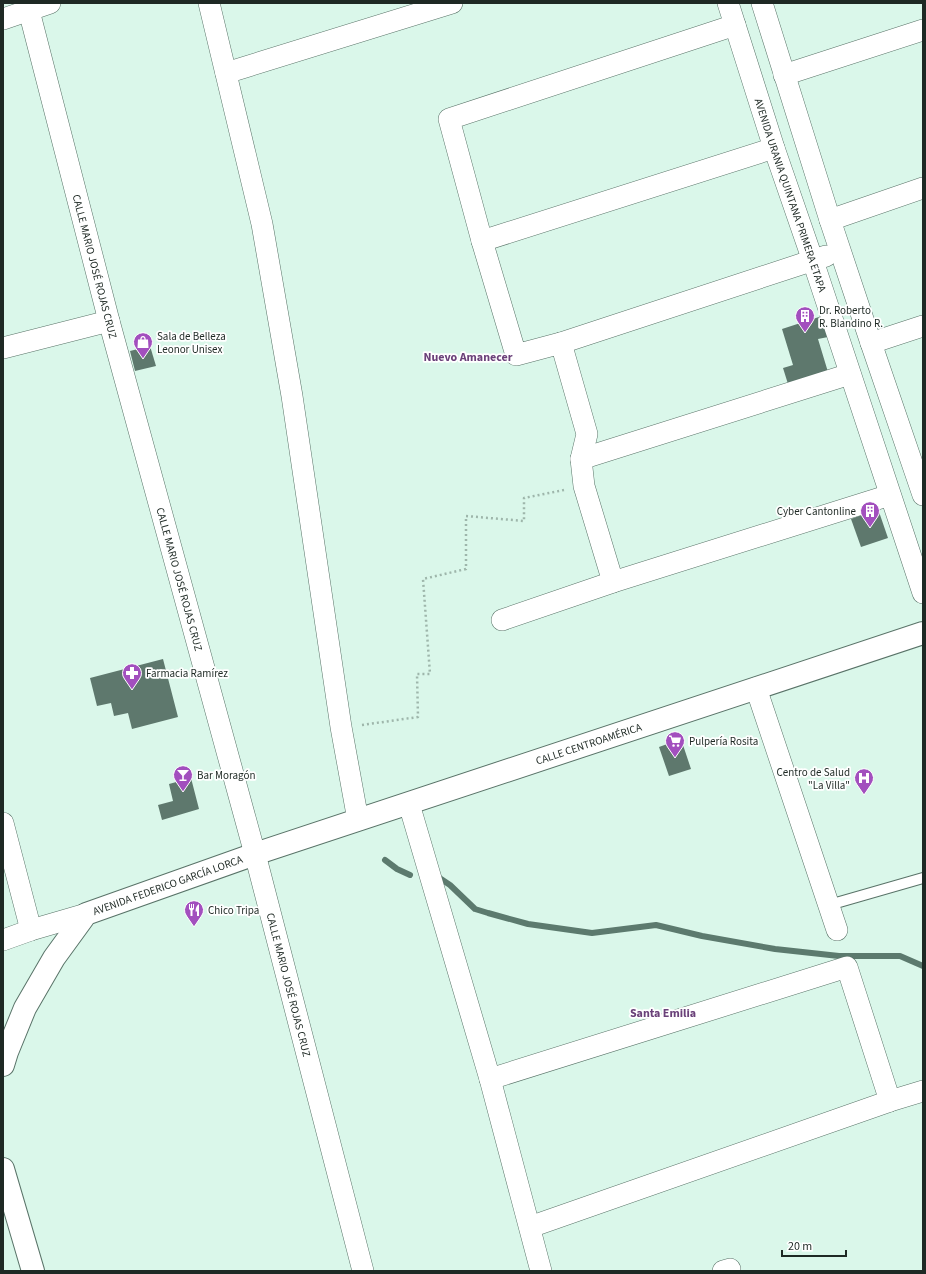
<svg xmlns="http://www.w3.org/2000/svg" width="926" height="1274" font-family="'Source Sans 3',sans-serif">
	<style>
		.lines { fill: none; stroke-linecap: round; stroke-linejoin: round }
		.stream { stroke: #5c7a6e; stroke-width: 6 }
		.building { fill: #5e786d }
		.lane-casing { stroke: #597368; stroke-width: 12 }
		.street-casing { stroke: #597368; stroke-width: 22 }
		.secondary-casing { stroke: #597368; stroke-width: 24 }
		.path { stroke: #9eb6ab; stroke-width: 2.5; stroke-dasharray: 2 3; stroke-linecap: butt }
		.lane { stroke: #fff; stroke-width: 10 }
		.street { stroke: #fff; stroke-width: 21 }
		.secondary { stroke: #fff; stroke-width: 22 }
		.labels { text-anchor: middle; stroke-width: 3.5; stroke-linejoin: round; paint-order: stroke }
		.street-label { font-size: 11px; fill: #1e2924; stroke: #fff }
		.poi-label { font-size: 11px; fill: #1e2924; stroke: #fff; text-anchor: start }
		.neighbourhood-label { font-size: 12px; font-weight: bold; fill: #6a4179; stroke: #fff }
	</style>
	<rect width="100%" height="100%" fill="#daf7ea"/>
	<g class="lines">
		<g class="stream">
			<path d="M385 860 397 869 410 875"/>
			<path d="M435 875 450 885 475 909 488 913 528 924 592 933 656 925 702 936 775 949 839 956H900L923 966"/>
		</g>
	</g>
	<g class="building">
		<path d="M822 316 828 337 818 339 828 372 788 384 783 368 793 365 782 329Z"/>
		<path d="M150 346 156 366 135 371 130 351Z"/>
		<path d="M878 509 888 538 861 547 851 519Z"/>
		<path d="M163 659 178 717 132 729 128 713 114 716 111 703 97 706 90 678Z"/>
		<path d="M681 739 691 769 669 776 659 747Z"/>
		<path d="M191 778 199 809 162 820 158 805 173 801 169 784Z"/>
	</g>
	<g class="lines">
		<defs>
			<path id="lane" d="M829 905 923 878"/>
			<g id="street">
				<path id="s1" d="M27 3 109 321 255 854 363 1271"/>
				<path d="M209 3 262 224 292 396 341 727 358 820"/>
				<path id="s2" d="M728 3 774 148 813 261 923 593"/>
				<path d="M762 3 830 220 871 343 923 495"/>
				<path d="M3 19 50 3"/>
				<path d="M226 73 452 3"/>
				<path d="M784 75 923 30"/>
				<path d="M830 220 923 188"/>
				<path d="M482 241 774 148"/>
				<path d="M561 343 826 256"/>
				<path d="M871 343 923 326"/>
				<path d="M3 348 109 321"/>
				<path d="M581 459 850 374"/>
				<path d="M613 582 584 486 581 459 587 434 561 343 516 355 482 241 449 119 735 25"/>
				<path d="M502 620 613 582 890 495"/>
				<path d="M756 688 837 930"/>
				<path d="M409 804 490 1079 541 1271"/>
				<path d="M3 823 31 930"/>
				<path d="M3 940 31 930 86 914"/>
				<path d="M490 1079 847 967 890 1101"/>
				<path d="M530 1227 890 1101 923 1091"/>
				<path d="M723 1271 730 1269"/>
			</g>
			<g id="secondary">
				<path id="s3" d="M3 1065 7 1052 25 1008 54 958 86 914 255 854 923 633"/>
				<path d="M3 1169 33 1271"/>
			</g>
		</defs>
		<use href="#lane" class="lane-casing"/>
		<use href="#street" class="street-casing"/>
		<use href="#secondary" class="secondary-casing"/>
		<path class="path" d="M362 725 418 717 417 674H430L423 579 466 569V516L524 521V498L564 490"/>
		<use href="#lane" class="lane"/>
		<use href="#street" class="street"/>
		<use href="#secondary" class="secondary"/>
	</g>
	<defs>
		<symbol id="building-pin" viewBox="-11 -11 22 30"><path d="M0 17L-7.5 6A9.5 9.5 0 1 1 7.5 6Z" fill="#a24fbe" stroke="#fff"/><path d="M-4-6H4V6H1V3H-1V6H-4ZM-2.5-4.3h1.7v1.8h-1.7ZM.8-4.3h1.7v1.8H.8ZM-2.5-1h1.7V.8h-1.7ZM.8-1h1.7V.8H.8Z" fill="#fff"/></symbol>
		<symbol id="shop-pin" viewBox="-11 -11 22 30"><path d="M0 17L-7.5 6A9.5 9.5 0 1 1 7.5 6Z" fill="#a24fbe" stroke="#fff"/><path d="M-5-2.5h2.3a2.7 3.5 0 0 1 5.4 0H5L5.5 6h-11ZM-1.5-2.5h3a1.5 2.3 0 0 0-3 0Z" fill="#fff"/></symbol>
		<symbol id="pharmacy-pin" viewBox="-11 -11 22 30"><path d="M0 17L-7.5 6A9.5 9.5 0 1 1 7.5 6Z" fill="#a24fbe" stroke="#fff"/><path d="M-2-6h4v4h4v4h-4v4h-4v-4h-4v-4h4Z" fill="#fff"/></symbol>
		<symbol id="supermarket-pin" viewBox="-11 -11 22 30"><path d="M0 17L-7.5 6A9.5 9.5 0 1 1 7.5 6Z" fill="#a24fbe" stroke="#fff"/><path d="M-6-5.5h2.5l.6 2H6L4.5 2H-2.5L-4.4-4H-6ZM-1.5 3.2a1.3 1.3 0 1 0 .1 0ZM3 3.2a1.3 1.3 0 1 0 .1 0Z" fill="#fff"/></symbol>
		<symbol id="bar-pin" viewBox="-11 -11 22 30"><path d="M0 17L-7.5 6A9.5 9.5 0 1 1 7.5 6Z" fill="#a24fbe" stroke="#fff"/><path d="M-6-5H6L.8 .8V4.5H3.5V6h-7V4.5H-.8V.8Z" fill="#fff"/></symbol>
		<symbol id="hospital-pin" viewBox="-11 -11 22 30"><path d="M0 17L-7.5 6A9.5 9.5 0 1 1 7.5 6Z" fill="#a24fbe" stroke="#fff"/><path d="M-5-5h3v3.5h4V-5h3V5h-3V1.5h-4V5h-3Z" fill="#fff"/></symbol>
		<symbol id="restaurant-pin" viewBox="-11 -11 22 30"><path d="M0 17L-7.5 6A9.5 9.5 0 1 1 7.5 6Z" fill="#a24fbe" stroke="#fff"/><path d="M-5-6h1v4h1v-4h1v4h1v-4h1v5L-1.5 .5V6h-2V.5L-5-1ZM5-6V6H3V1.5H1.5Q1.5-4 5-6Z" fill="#fff"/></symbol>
	</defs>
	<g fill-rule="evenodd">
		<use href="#building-pin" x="794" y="305" width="22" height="30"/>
		<use href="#shop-pin" x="132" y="331" width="22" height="30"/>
		<use href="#building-pin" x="859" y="500" width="22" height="30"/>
		<use href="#pharmacy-pin" x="121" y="662" width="22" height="30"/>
		<use href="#supermarket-pin" x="664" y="730" width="22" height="30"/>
		<use href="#bar-pin" x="172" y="764" width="22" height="30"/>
		<use href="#hospital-pin" x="853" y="767" width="22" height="30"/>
		<use href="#restaurant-pin" x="183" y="899" width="22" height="30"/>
	</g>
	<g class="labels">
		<g class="street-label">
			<text dy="4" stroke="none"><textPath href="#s2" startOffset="202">AVENIDA URANIA QUINTANA PRIMERA ETAPA</textPath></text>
			<text dy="4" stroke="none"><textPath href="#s1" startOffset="272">CALLE MARIO JOSÉ ROJAS CRUZ</textPath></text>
			<text dy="4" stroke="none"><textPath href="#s1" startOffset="596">CALLE MARIO JOSÉ ROJAS CRUZ</textPath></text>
			<text dy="4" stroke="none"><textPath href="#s3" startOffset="704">CALLE CENTROAMÉRICA</textPath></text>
			<text dy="4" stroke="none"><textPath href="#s3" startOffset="260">AVENIDA FEDERICO GARCÍA LORCA</textPath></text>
			<text dy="4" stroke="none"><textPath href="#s1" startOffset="1016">CALLE MARIO JOSÉ ROJAS CRUZ</textPath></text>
		</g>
		<g class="poi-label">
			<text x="819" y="314">Dr. Roberto<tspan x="819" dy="13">R. Blandino R.</tspan></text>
			<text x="157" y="340">Sala de Belleza<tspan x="157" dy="13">Leonor Unisex</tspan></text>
			<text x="856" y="515" text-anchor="end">Cyber Cantonline</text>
			<text x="146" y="677">Farmacia Ramírez</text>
			<text x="689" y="745">Pulpería Rosita</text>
			<text x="850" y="776" text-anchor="end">Centro de Salud<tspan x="850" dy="13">"La Villa"</tspan></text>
			<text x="197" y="779">Bar Moragón</text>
			<text x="208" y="914">Chico Tripa</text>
		</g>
		<g class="neighbourhood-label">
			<text x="468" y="361">Nuevo Amanecer</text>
			<text x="663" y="1017">Santa Emilia</text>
		</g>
	</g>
	<rect width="926" height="1274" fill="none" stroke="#1e2924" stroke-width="8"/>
	<path d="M782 1250v6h64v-6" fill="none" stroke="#1e2924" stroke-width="2"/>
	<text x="788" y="1250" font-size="12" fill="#1e2924" stroke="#ffffff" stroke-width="3" paint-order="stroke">20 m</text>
</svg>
